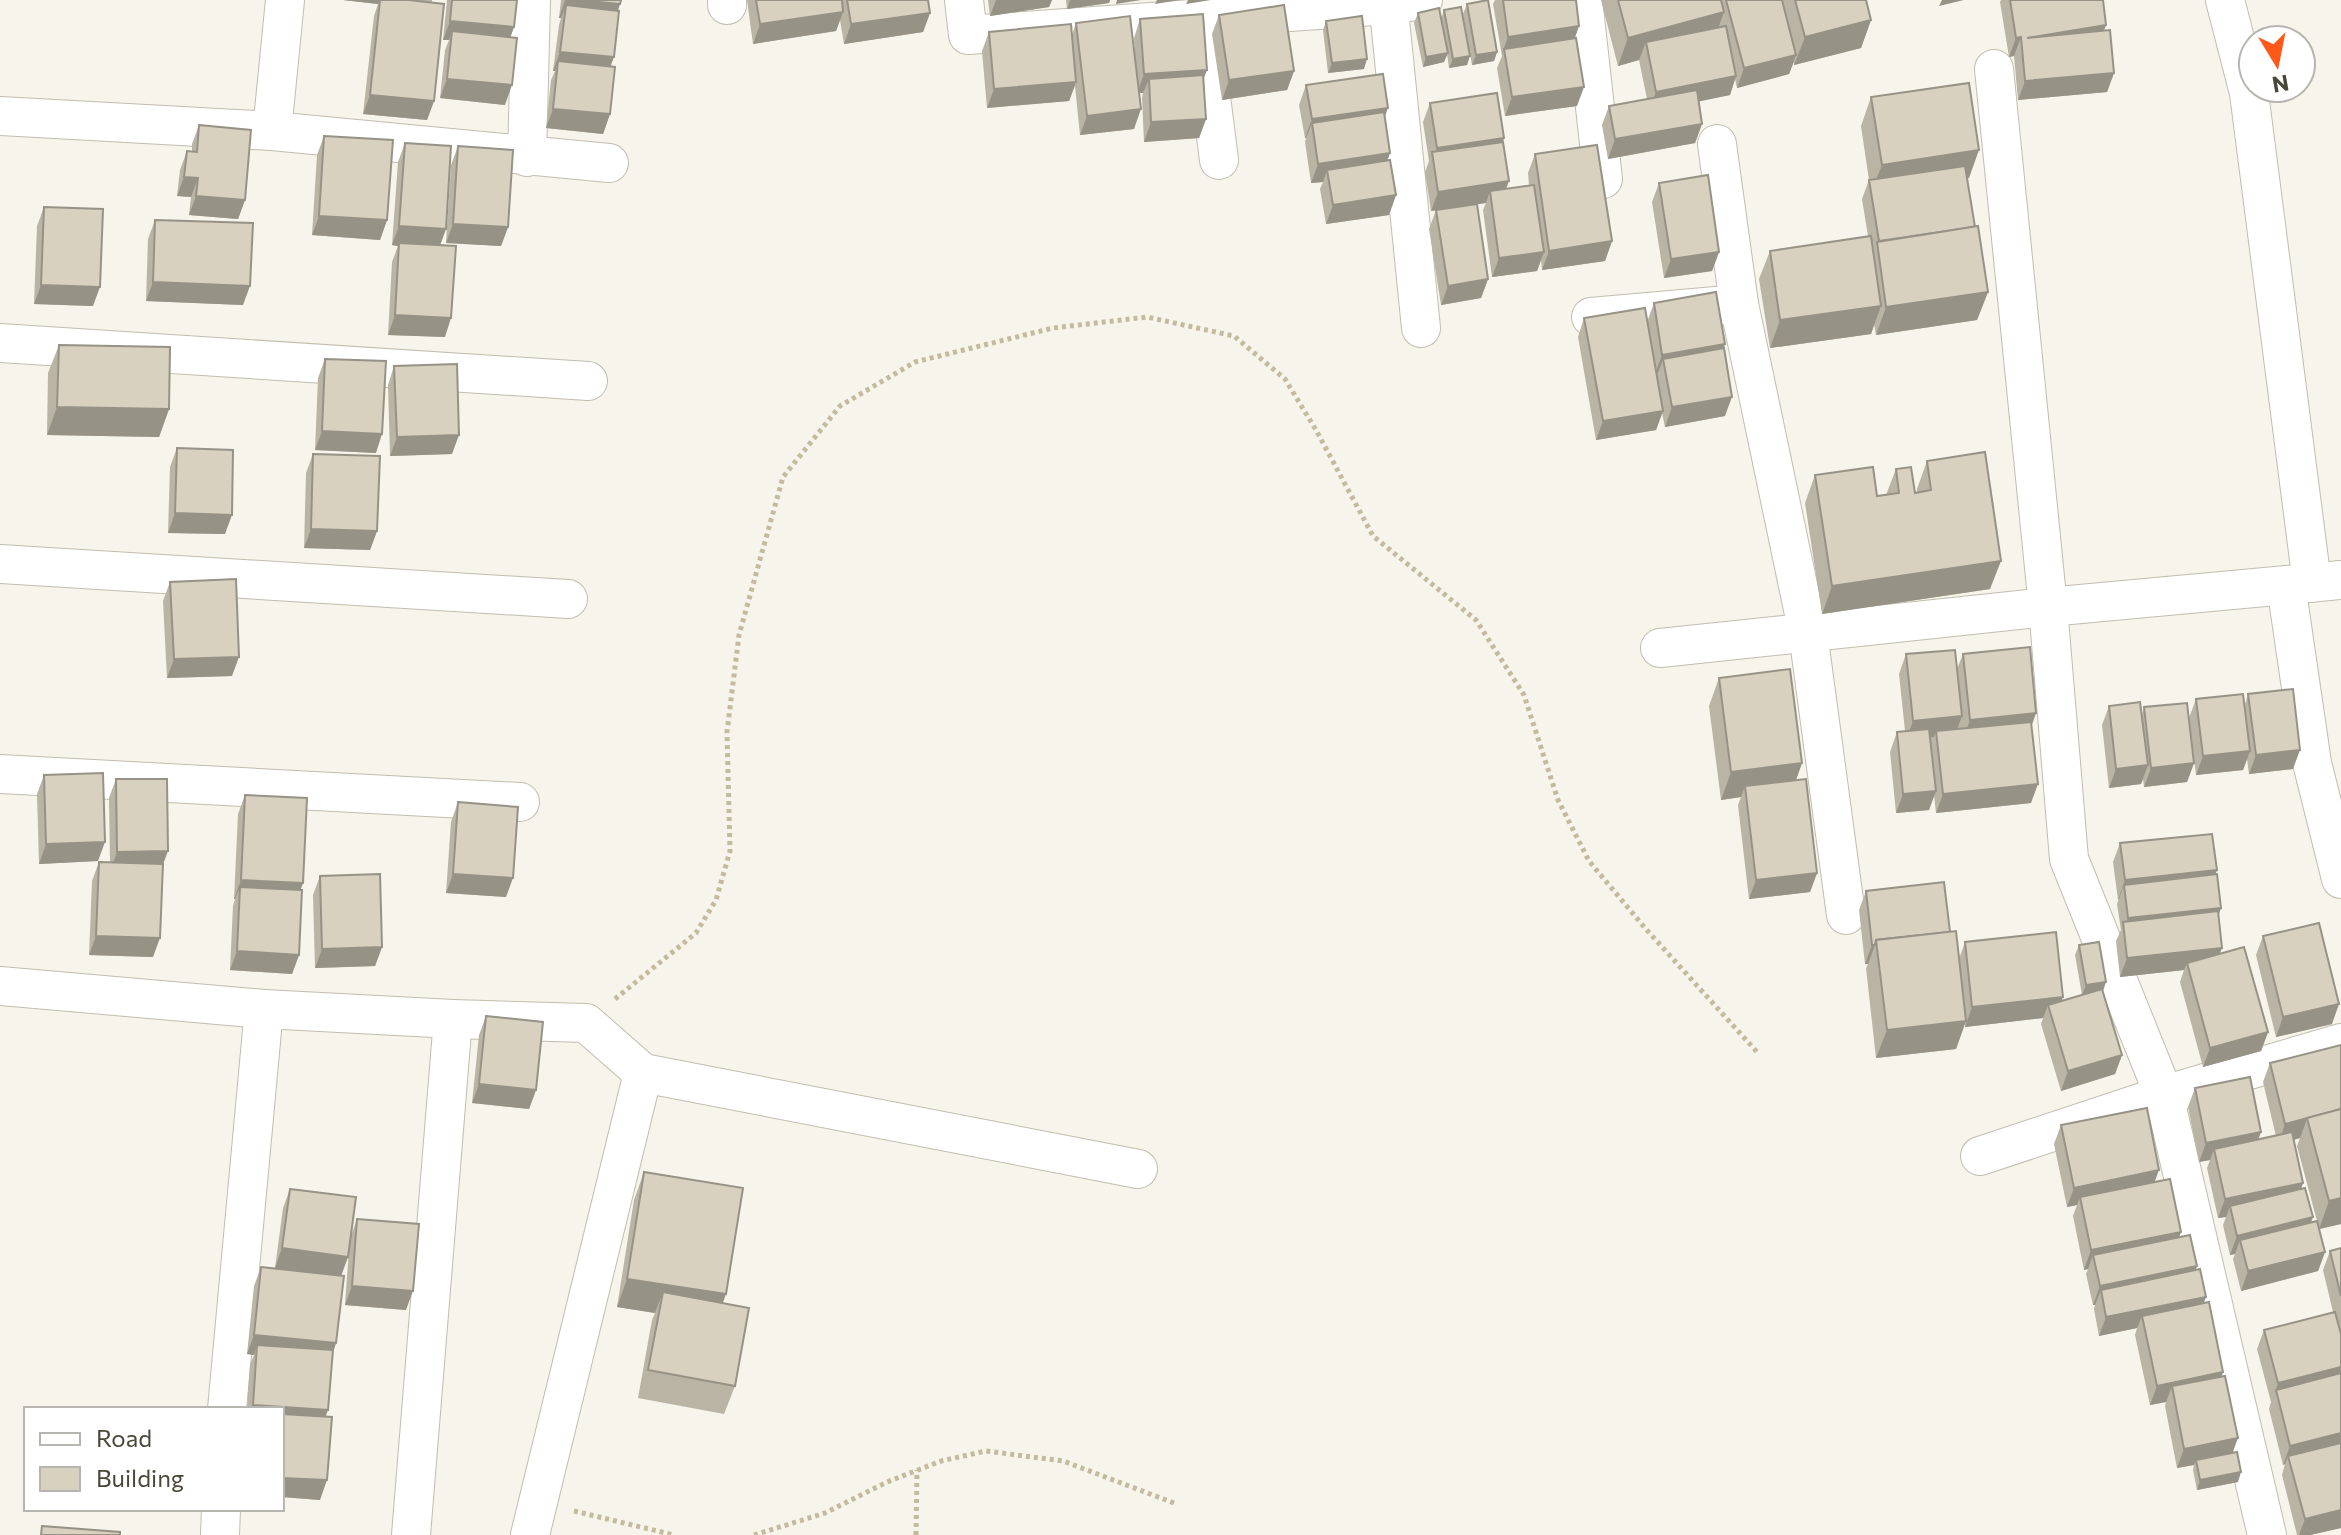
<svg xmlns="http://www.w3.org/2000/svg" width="2341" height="1535" font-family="Commissioner,sans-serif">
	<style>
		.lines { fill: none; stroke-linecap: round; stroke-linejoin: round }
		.minor-casing { stroke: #c2bdad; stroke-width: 40 }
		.path { stroke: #c4bb9e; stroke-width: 5; stroke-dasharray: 4 4; stroke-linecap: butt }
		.minor { stroke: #fff; stroke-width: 38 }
		.wall { fill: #bab4a5; fill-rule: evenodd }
		.shaded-wall { fill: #979286 }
		.building { fill: #d8d1c0; stroke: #979286; stroke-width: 2 }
	</style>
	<rect width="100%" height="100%" fill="#f6f4eb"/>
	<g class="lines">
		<defs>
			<g id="minor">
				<path d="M727 0V5"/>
				<path d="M964 0 968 35 1388 5 1423 0"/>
				<path d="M1388 0 1421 328"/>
				<path d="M1583 0 1603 179"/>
				<path d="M2225 0 2249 93 2312 583"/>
				<path d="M1201 18 1219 160"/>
				<path d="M1994 69 2048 607 2069 859 2164 1095 2267 1535"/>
				<path d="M0 116 272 131 609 163"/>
				<path d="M272 131 285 0"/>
				<path d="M1717 144 1739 304"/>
				<path d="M527 157 531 0"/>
				<path d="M1591 317 1739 304 1808 633 1846 915"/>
				<path d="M0 343 588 381"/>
				<path d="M0 564 568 599"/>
				<path d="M2286 585 2312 763 2341 879"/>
				<path d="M1660 648 2048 607 2341 580"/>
				<path d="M0 774 520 802"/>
				<path d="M0 986 264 1009 453 1019 586 1023 643 1073 1138 1169"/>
				<path d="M1980 1156 2164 1095 2341 1043"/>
				<path d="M227 1409 264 1009"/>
				<path d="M220 1535 221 1509"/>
				<path d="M411 1535 453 1019"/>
				<path d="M530 1535 643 1073"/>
			</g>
		</defs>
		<use href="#minor" class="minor-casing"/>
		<g class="path">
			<path d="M615 999 696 933 716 900 730 851 727 732 739 635 783 477 840 406 915 362 1053 328 1147 317 1234 336 1285 379 1316 430 1373 536 1476 620 1524 695 1558 800 1589 861 1645 928 1757 1052"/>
			<path d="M574 1511 674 1535"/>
			<path d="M754 1535 825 1513 887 1482 941 1461 986 1451 1063 1461 1174 1503"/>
			<path d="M916 1535 917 1470"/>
		</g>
		<use href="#minor" class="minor"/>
	</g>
	<g class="wall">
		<path d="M343 0H432L434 101 427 120 363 114 374 16 378 4Z"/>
		<path d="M447 0H517L514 27 510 38 505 105 440 98 445 50 449 40H443Z"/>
		<path d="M561 0H621L618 11 610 67V114L603 134 546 128 551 80 555 71H553L559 25 561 18H559Z"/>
		<path d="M747 0H928L930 13 923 32 844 44 840 20 836 31 753 44Z"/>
		<path d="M988 0H1052L1049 7 990 16Z"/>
		<path d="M1066 0H1110L1109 3 1067 9Z"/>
		<path d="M1495 0H1576L1579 26 1575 38 1577 106 1505 116 1497 68 1502 56 1493 4Z"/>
		<path d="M1601 0H1866L1871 20 1861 48 1794 65V62L1789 74 1737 88 1735 79 1730 95 1698 101 1702 124 1695 143 1608 159 1602 125 1609 106 1647 99 1639 60 1618 66Z"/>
		<path d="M2001 0H2103L2106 25 2104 30 2114 73 2107 92 2018 100 2014 56 2009 57 2000 2Z"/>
		<path d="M1467 4 1497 52 1494 61 1472 65 1463 14Z"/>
		<path d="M1444 10 1467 65 1449 68 1447 54 1444 62 1423 67 1414 23 1418 13 1441 19Z"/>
		<path d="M1219 15 1294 71 1287 90 1222 100 1212 34Z"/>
		<path d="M1140 19 1204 78 1206 119 1199 138 1144 142 1142 98 1143 93H1139L1134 129 1080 135 1075 86 1069 101 987 108 982 51 989 32 1072 35 1076 23 1135 54 1134 38Z"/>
		<path d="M1326 21 1364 69 1328 73 1323 30Z"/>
		<path d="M1306 85 1384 117 1390 153 1387 161 1396 195 1389 215 1326 224 1320 189 1323 182 1311 183 1305 142 1306 138H1305L1299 105Z"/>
		<path d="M1871 97 1969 178 1967 179 1975 227 1988 292 1977 320 1876 335 1874 324 1871 334 1770 348 1759 279 1770 251 1868 236 1862 199 1869 180 1861 126Z"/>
		<path d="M1430 103 1504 138 1503 142 1506 189 1529 185 1528 173 1535 154 1612 241 1605 261 1542 270 1541 260 1537 271 1492 277 1483 210 1486 203 1477 204 1488 279 1481 298 1441 305 1429 229 1436 210 1431 211 1425 172 1429 161 1423 122Z"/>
		<path d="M199 125 245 200 238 219 189 215 191 197 177 196 180 170 187 151H192V144Z"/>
		<path d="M324 136 387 220 380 240 312 235 317 155Z"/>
		<path d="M405 143 446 229 440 245 445 337 388 335 392 262 398 246 392 245 398 162Z"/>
		<path d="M458 146 508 227 501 246 446 243 451 165Z"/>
		<path d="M1659 183 1719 252 1712 271 1664 278 1652 202Z"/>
		<path d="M44 207 93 306 34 304 37 226Z"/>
		<path d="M155 220 243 305 146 301 148 239Z"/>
		<path d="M1654 303 1725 344 1724 349 1725 416 1665 427 1662 413 1656 430 1596 440 1578 337 1584 318 1647 322Z"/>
		<path d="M59 345 169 409 159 437 47 435 48 373Z"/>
		<path d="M325 359 376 453 315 450 318 378Z"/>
		<path d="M394 366 452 454 390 456 388 385Z"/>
		<path d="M177 448 225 534 168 533 170 467Z"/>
		<path d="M313 454 377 531 370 550 304 548 306 473Z"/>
		<path d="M1927 461 1990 589 1822 614 1805 503 1815 475 1877 496 1886 495 1896 469 1915 493H1917V489Z"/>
		<path d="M170 582 232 676 167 678 163 601Z"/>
		<path d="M1906 654 1957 669 1963 654 2036 713 2032 725 2031 803 1936 813 1934 795 1929 810 1896 813 1890 752 1897 732 1905 731 1899 674Z"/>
		<path d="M1719 678 1802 763 1796 780 1817 873 1810 892 1749 899 1738 805 1741 797 1721 800 1709 706Z"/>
		<path d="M2248 694 2293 769 2249 774 2247 759 2243 770 2196 775 2189 718 2196 699 2245 705Z"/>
		<path d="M2109 706 2142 714 2144 707 2194 763 2187 782 2144 787 2143 779 2141 784 2109 788 2102 725Z"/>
		<path d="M44 775 98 861 39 864 37 794Z"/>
		<path d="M116 779 163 865 153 957 89 955 92 881 99 862H110L109 798Z"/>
		<path d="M245 795 303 883 300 890 299 955 292 974 230 970 233 906 235 899H234L238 814Z"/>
		<path d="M458 802 506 897 446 893 451 822Z"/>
		<path d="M2120 843 2217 870 2215 875 2221 908 2219 914 2220 953 2268 1032 2261 1051 2203 1067 2180 982 2184 970 2120 977 2116 941 2121 930 2117 904 2119 899 2118 900 2113 862Z"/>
		<path d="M320 876 382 947 375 966 315 968 313 895Z"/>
		<path d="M1866 891 1950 932 1959 959 1965 942 2061 1001 2082 995 2075 955 2079 945 2103 991 2122 1055 2115 1074 2061 1091 2041 1024 2043 1018 1965 1027V1023L1956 1049 1876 1058 1866 968 1868 964H1865L1859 910Z"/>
		<path d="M2263 936 2332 1024 2276 1037 2256 955Z"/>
		<path d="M486 1016 536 1090 529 1109 472 1103 479 1035Z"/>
		<path d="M2341 1045V1224L2319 1229 2325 1252 2318 1271 2241 1291 2233 1259 2235 1254 2230 1255 2223 1225 2226 1217 2218 1218 2207 1168 2210 1160 2199 1162 2188 1107 2195 1088 2261 1132 2258 1139 2276 1136 2263 1082 2270 1063ZM2300 1138 2297 1146 2317 1221 2311 1222 2301 1189 2303 1183 2294 1140Z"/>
		<path d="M2061 1125 2155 1182 2181 1232 2179 1237 2197 1266 2195 1270 2223 1372 2222 1376 2238 1482 2197 1490 2193 1470 2194 1465 2177 1468 2165 1406 2166 1402 2150 1405 2135 1335 2137 1328 2099 1336 2094 1309 2095 1305H2093L2086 1274 2088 1269 2084 1270 2073 1216 2077 1205 2067 1207 2054 1144Z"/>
		<path d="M644 1172 723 1304 735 1386 724 1414 638 1398 652 1320 655 1313 617 1307 634 1200Z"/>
		<path d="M290 1189 351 1236 357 1219 406 1310 345 1305 349 1249 348 1257 341 1276 275 1268 283 1208Z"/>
		<path d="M2341 1248V1528L2310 1535H2297L2282 1475 2285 1464 2283 1465 2269 1409 2271 1402 2257 1349 2264 1330 2333 1312 2323 1270 2330 1251Z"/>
		<path d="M261 1267 336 1343 332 1354 326 1416 320 1500 282 1497V1409H247L250 1364 254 1355 247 1354 254 1286Z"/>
	</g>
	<g class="shaded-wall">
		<path d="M343 0H380L378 4Z"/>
		<path d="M565 0H577L620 4 613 23 566 5 561 18H559Z"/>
		<path d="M996 0H1052L1049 7 990 16Z"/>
		<path d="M1070 0H1110L1109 3 1067 9Z"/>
		<path d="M1117 0H1141L1116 4Z"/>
		<path d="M1157 0H1180L1155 4Z"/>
		<path d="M1188 0H1211L1186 4Z"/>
		<path d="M1942 0H1964L1939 6Z"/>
		<path d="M843 12 836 31 753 44 760 24Z"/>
		<path d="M1724 12 1714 40 1646 42 1639 60 1618 66 1628 38Z"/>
		<path d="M930 13 923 32 844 44 851 24Z"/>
		<path d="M1871 20 1861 48 1794 65 1805 37Z"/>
		<path d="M450 21 514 27 507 46 452 31 449 40H443Z"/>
		<path d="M2106 25 2099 44 2027 38Z"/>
		<path d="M1579 26 1572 45 1504 49 1501 56 1508 37Z"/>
		<path d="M2021 37 2014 56 2009 57 2016 38Z"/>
		<path d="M560 52 614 57 607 76 558 61 555 71H553Z"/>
		<path d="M1497 52 1494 61 1472 65 1476 55Z"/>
		<path d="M1448 53 1444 62 1423 67 1426 57Z"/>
		<path d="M1796 55 1789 74 1737 88 1744 68Z"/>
		<path d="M1470 56 1467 65 1449 68 1453 59Z"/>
		<path d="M1367 59 1364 69 1328 73 1332 63Z"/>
		<path d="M1207 70 1200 89 1149 79 1143 93H1137L1144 74Z"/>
		<path d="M1294 71 1287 90 1222 100 1229 80Z"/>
		<path d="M2114 73 2107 92 2018 100 2025 81Z"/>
		<path d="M1736 76 1730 95 1649 112 1656 92Z"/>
		<path d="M447 79 512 85 505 105 440 98Z"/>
		<path d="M1076 82 1069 101 987 108 994 89Z"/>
		<path d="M1584 87 1577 106 1505 116 1512 97Z"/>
		<path d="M370 95 434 101 427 120 363 114Z"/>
		<path d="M1388 108 1381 127 1312 123 1306 138H1305L1312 119Z"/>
		<path d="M553 109 610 114 603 134 546 128Z"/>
		<path d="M1141 109 1134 129 1080 135 1087 116Z"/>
		<path d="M1206 119 1199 138 1144 142 1151 122Z"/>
		<path d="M1702 124 1695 143 1608 159 1615 139Z"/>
		<path d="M1504 138 1497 158 1433 159 1437 148Z"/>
		<path d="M1979 150 1969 178 1871 193 1882 165Z"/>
		<path d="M1390 153 1383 173 1327 170 1323 182 1311 183 1318 164Z"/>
		<path d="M184 177 198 178 191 197 177 196Z"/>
		<path d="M1509 181 1502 200 1490 191 1486 203 1431 211 1438 192Z"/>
		<path d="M1396 195 1389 215 1326 224 1333 205Z"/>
		<path d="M196 196 245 200 238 219 189 215Z"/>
		<path d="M319 216 387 220 380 240 312 235Z"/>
		<path d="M453 224 508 227 501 246 446 243Z"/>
		<path d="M399 226 446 229 439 248 399 243 398 246 392 245Z"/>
		<path d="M1612 241 1605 261 1542 270 1549 251Z"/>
		<path d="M1544 252 1537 271 1492 277 1499 258Z"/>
		<path d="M1719 252 1712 271 1664 278 1671 259Z"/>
		<path d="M1488 279 1481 298 1441 305 1448 286Z"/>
		<path d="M153 282 250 286 243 305 146 301Z"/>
		<path d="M41 285 100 287 93 306 34 304Z"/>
		<path d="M1988 292 1977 320 1876 335 1886 307Z"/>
		<path d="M1881 306 1871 334 1770 348 1780 320Z"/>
		<path d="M395 315 451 318 445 337 388 335Z"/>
		<path d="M1725 344 1718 363 1663 359 1658 373 1655 374 1662 355Z"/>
		<path d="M1732 397 1725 416 1665 427 1672 407Z"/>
		<path d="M57 407 169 409 159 437 47 435Z"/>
		<path d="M1663 411 1656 430 1596 440 1603 421Z"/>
		<path d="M322 431 382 434 376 453 315 450Z"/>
		<path d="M459 435 452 454 390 456 397 437Z"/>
		<path d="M175 513 232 515 225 534 168 533Z"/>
		<path d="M311 529 377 531 370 550 304 548Z"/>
		<path d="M2001 561 1990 589 1822 614 1832 586Z"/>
		<path d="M239 657 232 676 167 678 174 659Z"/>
		<path d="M2036 713 2029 732 1963 739 1970 720Z"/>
		<path d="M1962 716 1955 735 1936 731 1934 737 1906 740 1913 721Z"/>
		<path d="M2300 750 2293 769 2249 774 2256 755Z"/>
		<path d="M2250 751 2243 770 2196 775 2203 756Z"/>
		<path d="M1802 763 1792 791 1745 786 1741 797 1721 800 1731 772Z"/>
		<path d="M2194 763 2187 782 2144 787 2151 768Z"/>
		<path d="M2148 765 2141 784 2109 788 2116 769Z"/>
		<path d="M2038 784 2031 803 1936 813 1943 794Z"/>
		<path d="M1936 791 1929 810 1896 813 1903 794Z"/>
		<path d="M105 842 98 861 39 864 46 844Z"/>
		<path d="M168 851 161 870 110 872 117 852Z"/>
		<path d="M2217 870 2210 889 2124 885 2119 899 2118 900 2125 880Z"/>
		<path d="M1817 873 1810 892 1749 899 1756 880Z"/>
		<path d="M453 874 513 878 506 897 446 893Z"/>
		<path d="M241 880 303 883 296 902 240 887 235 899H234Z"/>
		<path d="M2221 908 2214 927 2124 929 2128 918Z"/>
		<path d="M96 936 160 938 153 957 89 955Z"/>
		<path d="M1872 945H1875L1868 964H1865Z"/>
		<path d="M382 947 375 966 315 968 322 949Z"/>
		<path d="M2222 948 2215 967 2187 963 2184 970 2120 977 2127 958Z"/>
		<path d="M237 951 299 955 292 974 230 970Z"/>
		<path d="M2106 982 2103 991 2082 995 2086 985Z"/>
		<path d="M2063 997 2056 1016 2048 1005 2043 1018 1965 1027 1972 1007Z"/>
		<path d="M2339 1004 2332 1024 2276 1037 2283 1017Z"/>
		<path d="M1966 1021 1956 1049 1876 1058 1887 1030Z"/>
		<path d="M2268 1032 2261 1051 2203 1067 2210 1048Z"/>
		<path d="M2122 1055 2115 1074 2061 1091 2068 1071Z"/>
		<path d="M479 1084 536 1090 529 1109 472 1103Z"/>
		<path d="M2307 1119 2300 1138 2278 1144 2285 1124Z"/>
		<path d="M2261 1132 2254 1151 2214 1149 2210 1160 2199 1162 2206 1143Z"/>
		<path d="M2159 1170 2152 1189 2080 1197 2077 1205 2067 1207 2074 1188Z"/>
		<path d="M2303 1183 2296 1202 2230 1206 2226 1217 2218 1218 2225 1199Z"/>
		<path d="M2341 1198V1224L2319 1229 2329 1201Z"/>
		<path d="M2313 1217 2306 1236 2240 1240 2235 1254 2230 1255 2237 1236Z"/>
		<path d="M2181 1232 2174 1251 2093 1255 2088 1269 2084 1270 2091 1250Z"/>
		<path d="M282 1248 348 1257 341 1276 275 1268Z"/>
		<path d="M2325 1252 2318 1271 2241 1291 2248 1271Z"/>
		<path d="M2197 1266 2190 1286 2101 1290 2095 1305H2093L2100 1286Z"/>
		<path d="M627 1279 726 1294 716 1322 663 1292 655 1313 617 1307Z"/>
		<path d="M352 1286 413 1291 406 1310 345 1305Z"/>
		<path d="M2206 1297 2199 1316H2142L2137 1328 2099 1336 2106 1317Z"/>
		<path d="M254 1335 336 1343 330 1362 257 1345 254 1355 247 1354Z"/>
		<path d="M2341 1367V1385L2276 1390 2278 1383Z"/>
		<path d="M2223 1372 2216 1391 2172 1386 2166 1402 2150 1405 2157 1386Z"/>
		<path d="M253 1405 328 1410 321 1429 282 1426V1409H252Z"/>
		<path d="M2341 1433V1451L2288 1456 2285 1464 2283 1465 2290 1446Z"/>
		<path d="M2238 1438 2231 1457 2196 1460 2194 1465 2177 1468 2184 1449Z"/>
		<path d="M2241 1472 2238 1482 2197 1490 2200 1480Z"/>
		<path d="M282 1478 327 1480 320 1500 282 1497Z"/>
		<path d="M2341 1510V1528L2310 1535H2299L2305 1519Z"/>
	</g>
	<g class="building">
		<path d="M380 0H409L444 4 434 101 370 95Z"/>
		<path d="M452 0H517L514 27 450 21Z"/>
		<path d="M577 0H621L620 4Z"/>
		<path d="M756 0H842L843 12 760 24Z"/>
		<path d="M847 0H928L930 13 851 24Z"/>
		<path d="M1488 0 1497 52 1476 55 1467 4Z"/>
		<path d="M1503 0H1576L1579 26 1508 37Z"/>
		<path d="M1618 0H1721L1724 12 1628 38Z"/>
		<path d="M1726 0H1782L1796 55 1744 68Z"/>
		<path d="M1795 0H1866L1871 20 1805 37Z"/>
		<path d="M2010 0H2103L2106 25 2027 38 2110 30 2114 73 2025 81 2021 37 2016 38Z"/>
		<path d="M566 5 619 11 614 57 560 52Z"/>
		<path d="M1284 5 1294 71 1229 80 1219 15Z"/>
		<path d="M1461 7 1470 56 1453 59 1444 10Z"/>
		<path d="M1439 8 1448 53 1426 57 1418 13Z"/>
		<path d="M1203 14 1207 70 1144 74 1140 19Z"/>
		<path d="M1130 16 1141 109 1087 116 1076 23Z"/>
		<path d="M1362 16 1367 59 1332 63 1326 21Z"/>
		<path d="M1071 24 1076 82 994 89 989 32Z"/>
		<path d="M1726 26 1736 76 1656 92 1646 42Z"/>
		<path d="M452 31 517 38 512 85 447 79Z"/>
		<path d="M1576 38 1584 87 1512 97 1504 49Z"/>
		<path d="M558 61 615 67 610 114 553 109Z"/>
		<path d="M1383 74 1388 108 1312 119 1306 85Z"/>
		<path d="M1203 75 1206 119 1151 122 1149 79Z"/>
		<path d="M1969 83 1979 150 1882 165 1871 97Z"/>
		<path d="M1697 90 1702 124 1615 139 1609 106Z"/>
		<path d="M1497 93 1504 138 1437 148 1430 103Z"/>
		<path d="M1384 112 1390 153 1318 164 1312 123Z"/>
		<path d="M199 125 251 130 245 200 196 196 198 178 184 177 187 151 197 152Z"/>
		<path d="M324 136 393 140 387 220 319 216Z"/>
		<path d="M1503 142 1509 181 1438 192 1432 152Z"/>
		<path d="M405 143 451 146 446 229 399 226Z"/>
		<path d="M1597 145 1612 241 1549 251 1535 154Z"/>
		<path d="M458 146 513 150 508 227 453 224Z"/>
		<path d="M1390 160 1396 195 1333 205 1327 170Z"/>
		<path d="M1965 166 1975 227 1879 241 1869 180Z"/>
		<path d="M1708 175 1719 252 1671 259 1659 183Z"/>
		<path d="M1534 185 1544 252 1499 258 1490 191Z"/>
		<path d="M1477 204 1488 279 1448 286 1436 210Z"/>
		<path d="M44 207 103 209 100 287 41 285Z"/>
		<path d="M155 220 253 223 250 286 153 282Z"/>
		<path d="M1978 226 1988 292 1886 307 1877 242Z"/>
		<path d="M1871 236 1881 306 1780 320 1770 251Z"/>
		<path d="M399 243 456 246 451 318 395 315Z"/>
		<path d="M1716 292 1725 344 1662 355 1654 303Z"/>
		<path d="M1645 308 1663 411 1603 421 1584 318Z"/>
		<path d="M59 345 170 347 169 409 57 407Z"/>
		<path d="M1724 348 1732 397 1672 407 1663 359Z"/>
		<path d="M325 359 386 361 382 434 322 431Z"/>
		<path d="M457 364 459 435 397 437 394 366Z"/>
		<path d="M177 448 233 450 232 515 175 513Z"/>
		<path d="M1985 452 2001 561 1832 586 1815 475 1873 467 1877 496 1899 493 1896 469 1911 467 1915 493 1931 490 1927 461Z"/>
		<path d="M313 454 380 456 377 531 311 529Z"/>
		<path d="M236 579 239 657 174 659 170 582Z"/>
		<path d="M2030 647 2036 713 1970 720 1963 654Z"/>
		<path d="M1955 650 1962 716 1913 721 1906 654Z"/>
		<path d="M1790 669 1802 763 1731 772 1719 678Z"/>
		<path d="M2293 689 2300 750 2256 755 2248 694Z"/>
		<path d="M2243 694 2250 751 2203 756 2196 699Z"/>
		<path d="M2140 702 2148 765 2116 769 2109 706Z"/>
		<path d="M2187 703 2194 763 2151 768 2144 707Z"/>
		<path d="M2031 722 2038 784 1943 794 1936 731Z"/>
		<path d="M1929 729 1936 791 1903 794 1897 732Z"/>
		<path d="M103 773 105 842 46 844 44 775Z"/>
		<path d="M116 779H167L168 851 117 852Z"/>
		<path d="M1806 779 1817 873 1756 880 1745 786Z"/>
		<path d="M245 795 307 798 303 883 241 880Z"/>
		<path d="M458 802 518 807 513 878 453 874Z"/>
		<path d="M2212 834 2217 870 2125 880 2120 843Z"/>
		<path d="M99 862 163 864 160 938 96 936Z"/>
		<path d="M380 874 382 947 322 949 320 876Z"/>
		<path d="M2217 874 2221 908 2128 918 2124 885Z"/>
		<path d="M1944 882 1950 932 1876 940 1875 945H1872L1866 891Z"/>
		<path d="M240 887 302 890 299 955 237 951Z"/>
		<path d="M2218 911 2222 948 2127 958 2123 922Z"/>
		<path d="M2319 923 2339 1004 2283 1017 2263 936Z"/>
		<path d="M1956 931 1966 1021 1887 1030 1876 940Z"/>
		<path d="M2056 932 2063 997 1972 1007 1965 942Z"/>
		<path d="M2099 942 2106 982 2086 985 2079 945Z"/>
		<path d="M2244 947 2268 1032 2210 1048 2187 963Z"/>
		<path d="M2102 989 2122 1055 2068 1071 2048 1005Z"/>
		<path d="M486 1016 543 1022 536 1090 479 1084Z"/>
		<path d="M2341 1045V1109L2285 1124 2270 1063Z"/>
		<path d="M2250 1077 2261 1132 2206 1143 2195 1088Z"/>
		<path d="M2147 1108 2159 1170 2074 1188 2061 1125Z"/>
		<path d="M2341 1109V1198L2329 1201 2307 1118Z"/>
		<path d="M2292 1132 2303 1183 2225 1199 2214 1149Z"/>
		<path d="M644 1172 743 1188 726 1294 627 1279Z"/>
		<path d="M2170 1179 2181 1232 2091 1250 2080 1197Z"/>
		<path d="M2305 1188 2313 1217 2237 1236 2230 1206Z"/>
		<path d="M290 1189 356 1197 348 1257 282 1248Z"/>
		<path d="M357 1219 419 1224 413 1291 352 1286Z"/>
		<path d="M2317 1221 2325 1252 2248 1271 2240 1240Z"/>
		<path d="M2190 1235 2197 1266 2100 1286 2093 1255Z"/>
		<path d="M2341 1248V1296L2330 1251Z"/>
		<path d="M261 1267 344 1276 336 1343 254 1335Z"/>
		<path d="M2200 1269 2206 1297 2106 1317 2101 1290Z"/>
		<path d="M663 1292 749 1308 735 1386 648 1370Z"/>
		<path d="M2209 1302 2223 1372 2157 1386 2142 1316Z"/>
		<path d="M2335 1312 2341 1334V1367L2278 1383 2264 1330Z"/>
		<path d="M257 1345 333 1350 328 1410 253 1405Z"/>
		<path d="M2341 1373V1433L2290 1446 2276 1390Z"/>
		<path d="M2225 1376 2238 1438 2184 1449 2172 1386Z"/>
		<path d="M282 1414 332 1417 327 1480 282 1478Z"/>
		<path d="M2341 1443V1510L2305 1519 2288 1456Z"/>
		<path d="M2237 1452 2241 1472 2200 1480 2196 1460Z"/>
		<path d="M42 1526 120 1532V1535H41Z"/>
	</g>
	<rect x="24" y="1407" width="260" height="104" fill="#ffffff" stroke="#b7b5af" stroke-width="2"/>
	<rect x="40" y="1433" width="40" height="12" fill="#ffffff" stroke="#b7b5af" stroke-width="2"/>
	<text x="96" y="1447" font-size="24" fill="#4b4638">Road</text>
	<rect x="40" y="1467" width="40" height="24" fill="#d8d1c0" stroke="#b7b5af" stroke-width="2"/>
	<text x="96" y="1487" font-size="24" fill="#4b4638">Building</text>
	<g transform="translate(2277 64) rotate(170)"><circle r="38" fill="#ffffff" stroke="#b7b5af" stroke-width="2"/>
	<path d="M0-6L14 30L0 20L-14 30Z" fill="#ff5819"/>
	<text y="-12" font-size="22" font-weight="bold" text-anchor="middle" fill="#4b4638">N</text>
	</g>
</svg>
